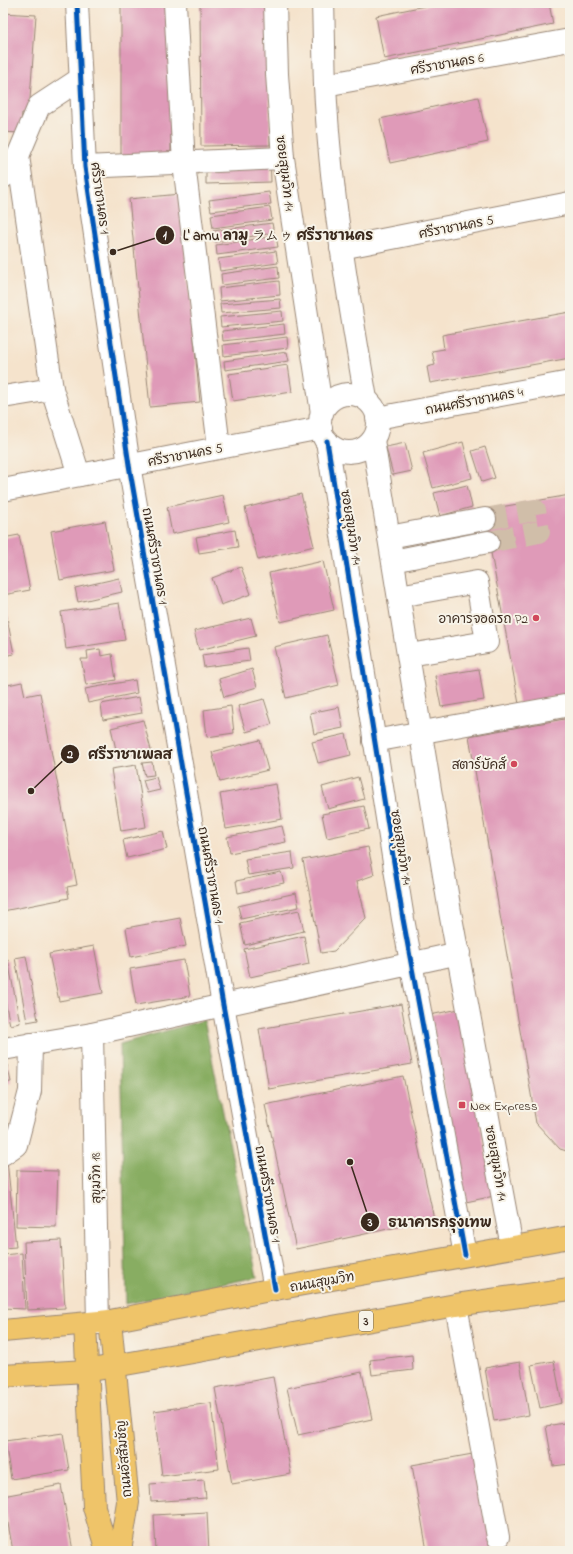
<svg xmlns="http://www.w3.org/2000/svg" width="573" height="1554" font-family="'Indie Flower','Klee One','Playpen Sans Thai',sans-serif">
	<style>
		.forest { fill: #88ad62; stroke: #626c40 }
		.building { fill: #df9ab8 }
		.lines { fill: none; stroke-linecap: round; stroke-linejoin: round }
		.minor-tunnel { stroke: #d0bea9; stroke-width: 22; stroke-dasharray: 22 11; stroke-linecap: butt }
		.minor-casing { stroke: #988675; stroke-width: 24 }
		.major-casing { stroke: #988675; stroke-width: 24 }
		.highway-casing { stroke: #988675; stroke-width: 24 }
		.minor { stroke: #fff; stroke-width: 22 }
		.major { stroke: #efc469; stroke-width: 22 }
		.highway { stroke: #efc469; stroke-width: 22 }
		.cycleway-casing { stroke: #f7f3e8; stroke-width: 8 }
		.cycleway { stroke: #0057b8; stroke-width: 5 }
		.poi-dot { fill: #d1495b; stroke: #f7f3e8; stroke-width: 1.5 }
		.labels { text-anchor: middle; stroke-width: 4; stroke-linejoin: round; paint-order: stroke }
		.shield { fill: #f7f3e8; stroke: #73665b; stroke-width: 1 }
		.shield-label { font-size: 12px; font-weight: bold; fill: #3b2a1e }
		.street-label { font-size: 13px; fill: #3b2a1e; stroke: #f7f3e8 }
		.poi-label { font-size: 13px; fill: #3b2a1e; stroke: #f7f3e8; text-anchor: end }
		.leader { fill: none; stroke: #3b2a1e; stroke-width: 1.5 }
		.callout-dot { fill: #3b2a1e; stroke: #f7f3e8; stroke-width: 1.5 }
		.mark-label { font-size: 12px; text-anchor: middle; font-weight: bold; fill: #fff }
		.callout-label { font-size: 14px; text-anchor: middle; font-weight: bold; fill: #3b2a1e; stroke: #f7f3e8; stroke-width: 4; stroke-linejoin: round; paint-order: stroke }
	</style>
	<rect width="100%" height="100%" fill="#f7f3e8"/>
	<filter id="ink" filterUnits="userSpaceOnUse"><feTurbulence type="fractalNoise" baseFrequency=".025" numOctaves="2"/><feDisplacementMap in="SourceGraphic" scale="8" xChannelSelector="R" yChannelSelector="G"/><feConvolveMatrix kernelMatrix="1 2 1 2 8 2 1 2 1" color-interpolation-filters="sRGB"/></filter>
	<filter id="wash" filterUnits="userSpaceOnUse"><feTurbulence type="fractalNoise" baseFrequency=".012" numOctaves="4" result="noise"/><feDisplacementMap in="SourceGraphic" scale="16" xChannelSelector="R" yChannelSelector="G"/><feGaussianBlur stdDeviation="0.9" result="paint"/><feColorMatrix in="noise" values="0 0 0 0 0 0 0 0 0 0 0 0 0 0 0 0 0 1.4 0 .05"/><feComposite in="paint" operator="in"/></filter>
	<g filter="url(#wash)">
		<rect width="100%" height="100%" fill="#f5e3cc"/>
		<path class="forest" d="M204 1020 257 1277 126 1304 120 1044Z"/>
		<g id="blocks">
			<g class="building">
				<path d="M121 3H171V161L121 160Z"/>
				<path d="M200 3H269L270 145 201 146Z"/>
				<path d="M439 3H549L553 24 384 59 376 16Z"/>
				<path d="M3 13 36 15 29 113H22L20 133 3 132Z"/>
				<path d="M478 97 488 142 390 163 380 119Z"/>
				<path d="M270 152 271 182 206 184V154Z"/>
				<path d="M269 192 271 204 211 211 209 200Z"/>
				<path d="M180 194 200 402 150 407 129 199Z"/>
				<path d="M270 207 272 220 213 228 211 215Z"/>
				<path d="M272 223 274 233 215 242 213 231Z"/>
				<path d="M276 236 278 247 217 255 216 245Z"/>
				<path d="M276 251 278 263 220 271 218 259Z"/>
				<path d="M278 266 279 278 222 285 221 274Z"/>
				<path d="M279 281 280 295 220 301 219 288Z"/>
				<path d="M280 299 281 308 221 313 220 304Z"/>
				<path d="M282 311 283 321 221 327 220 317Z"/>
				<path d="M570 312V358L430 383 427 367 435 365 432 351 444 349 442 335Z"/>
				<path d="M284 324 285 334 223 341 222 331Z"/>
				<path d="M287 337 288 348 224 356 223 345Z"/>
				<path d="M287 352 289 361 225 370 224 361Z"/>
				<path d="M288 365 292 392 233 401 229 374Z"/>
				<path d="M463 442 472 478 433 488 423 453Z"/>
				<path d="M405 443 412 471 393 475 386 447Z"/>
				<path d="M485 447 495 478 482 482 472 451Z"/>
				<path d="M467 485 472 507 440 516 434 493Z"/>
				<path d="M301 494 314 546 258 560 245 508Z"/>
				<path d="M223 495 229 522 172 534 167 507Z"/>
				<path d="M570 495V694L519 704 483 510Z"/>
				<path d="M105 521 114 570 60 580 51 531Z"/>
				<path d="M235 530 238 547 199 553 196 537Z"/>
				<path d="M19 535 30 590 3 595V538Z"/>
				<path d="M323 561 334 610 280 622 269 573Z"/>
				<path d="M241 567 251 594 221 605 212 578Z"/>
				<path d="M119 578 122 592 78 602 75 588Z"/>
				<path d="M4 602 14 654 3 656V603Z"/>
				<path d="M119 603 125 640 66 649 61 612Z"/>
				<path d="M251 618 256 636 199 650 194 631Z"/>
				<path d="M327 635 339 685 286 698 274 647Z"/>
				<path d="M248 648 250 661 204 667 202 655Z"/>
				<path d="M100 649 101 656 112 654 116 680 86 685 81 659H88L87 651Z"/>
				<path d="M252 669 257 687 224 697 219 679Z"/>
				<path d="M479 669 484 700 441 707 435 676Z"/>
				<path d="M135 680 137 693 88 703 85 689Z"/>
				<path d="M22 682 25 696 40 693 77 885 67 887 69 898 3 911V686Z"/>
				<path d="M139 697 142 713 103 720 101 704Z"/>
				<path d="M264 699 272 724 246 732 238 706Z"/>
				<path d="M231 706 234 733 207 737 204 710Z"/>
				<path d="M339 707 343 728 314 734 310 713Z"/>
				<path d="M570 718V1152L560 1149 536 1123 469 736Z"/>
				<path d="M143 720 151 750 118 758 111 728Z"/>
				<path d="M346 734 351 755 318 763 312 742Z"/>
				<path d="M260 740 268 770 220 782 212 752Z"/>
				<path d="M152 762 154 775 145 776 142 763Z"/>
				<path d="M136 765 146 827 121 831 111 769Z"/>
				<path d="M156 777 160 790 147 793 143 780Z"/>
				<path d="M358 777 364 799 328 809 322 787Z"/>
				<path d="M276 784 282 819 226 829 220 794Z"/>
				<path d="M364 806 369 829 327 838 322 814Z"/>
				<path d="M282 826 286 842 230 853 227 837Z"/>
				<path d="M163 831 167 849 127 858 123 840Z"/>
				<path d="M368 847 374 875 357 881 366 918 334 951 321 953 303 860Z"/>
				<path d="M292 852 294 868 248 875 245 859Z"/>
				<path d="M281 872 284 883 238 893 236 881Z"/>
				<path d="M296 893 299 907 241 919 238 906Z"/>
				<path d="M299 910 304 931 245 945 240 923Z"/>
				<path d="M180 918 186 946 131 957 126 928Z"/>
				<path d="M304 936 309 964 250 977 244 949Z"/>
				<path d="M94 946 103 993 59 1001 49 954Z"/>
				<path d="M26 956 38 1020 27 1022 15 958Z"/>
				<path d="M8 960 20 1023 10 1025 3 991V961Z"/>
				<path d="M184 960 190 996 136 1005 130 969Z"/>
				<path d="M401 1004 412 1064 269 1089 259 1029Z"/>
				<path d="M459 1009 494 1196 466 1202 430 1015Z"/>
				<path d="M7 1063 11 1082 3 1083V1064Z"/>
				<path d="M403 1076 434 1219 296 1249 265 1105Z"/>
				<path d="M7 1160 16 1247 3 1248V1163Z"/>
				<path d="M17 1170 58 1171 56 1227 16 1226Z"/>
				<path d="M61 1240 65 1308 27 1310 24 1242Z"/>
				<path d="M22 1253 25 1309 3 1308V1255Z"/>
				<path d="M412 1355 413 1370 372 1375 370 1360Z"/>
				<path d="M554 1361 562 1403 540 1408 531 1365Z"/>
				<path d="M520 1362 529 1415 494 1421 485 1368Z"/>
				<path d="M362 1372 372 1419 298 1435 287 1388Z"/>
				<path d="M273 1377 291 1474 232 1484 215 1388Z"/>
				<path d="M211 1403 219 1469 162 1476 154 1411Z"/>
				<path d="M570 1422V1464L553 1466 546 1426Z"/>
				<path d="M63 1433 69 1470 11 1479 5 1441Z"/>
				<path d="M478 1453 495 1551H427L412 1465Z"/>
				<path d="M204 1480 206 1498 151 1502 150 1484Z"/>
				<path d="M61 1485 73 1551H13L3 1496Z"/>
				<path d="M207 1512 209 1551H156L154 1515Z"/>
			</g>
		</g>
	</g>
	<g filter="url(#ink)">
		<use href="#blocks" fill-opacity="0" stroke="#988675" stroke-width="1"/>
		<g class="lines">
			<path class="minor-tunnel" d="M485 519 535 510 539 532 488 542"/>
			<defs>
				<g id="minor">
					<path d="M77 3 85 167 129 465 223 1005 275 1289"/>
					<path d="M175 3 184 164 219 447"/>
					<path d="M275 3 277 74 283 158 322 413"/>
					<path d="M323 3C324 30 324 58 325 85 330 191 348 295 366 399"/>
					<path d="M325 85 570 40"/>
					<path d="M18 156 52 389 79 475"/>
					<path d="M85 167 283 158"/>
					<path d="M3 177 18 156 39 106 80 79"/>
					<path d="M341 248 570 203"/>
					<circle cx="349" cy="423" r="29"/>
					<path d="M3 397 52 389"/>
					<path d="M377 418 570 382"/>
					<path d="M373 440 450 912 512 1247"/>
					<path d="M327 441 403 919 465 1255"/>
					<path d="M3 490 321 428"/>
					<path d="M389 537 485 519"/>
					<path d="M393 561 488 542"/>
					<path d="M399 596 477 582 487 642 409 655"/>
					<path d="M374 741 570 705"/>
					<path d="M92 1034 98 1323"/>
					<path d="M3 1049 92 1034 459 953"/>
					<path d="M3 1154 16 1145 30 1091 31 1044"/>
					<path d="M456 1305 498 1537"/>
				</g>
				<g id="major">
					<path d="M110 1321 128 1502 120 1551"/>
					<path d="M85 1324 94 1507 107 1551"/>
				</g>
				<g id="highway">
					<path d="M3 1331 110 1321 275 1289 570 1237"/>
					<path d="M3 1376 86 1371 456 1305 570 1289"/>
				</g>
			</defs>
			<use href="#minor" class="minor-casing"/>
			<use href="#major" class="major-casing"/>
			<use href="#highway" class="highway-casing"/>
			<use href="#minor" class="minor"/>
			<use href="#major" class="major"/>
			<use href="#highway" class="highway"/>
			<defs>
				<g id="cycleway">
					<path d="M77 3 85 167 129 465 223 1005 275 1289"/>
					<path d="M327 441 403 919 465 1255"/>
				</g>
			</defs>
			<use href="#cycleway" class="cycleway-casing"/>
			<use href="#cycleway" class="cycleway"/>
		</g>
	</g>
	<g class="poi-dot">
		<circle cx="536" cy="618" r="4"/>
		<circle cx="514" cy="764" r="4"/>
		<rect x="458" y="1101" width="8" height="8" rx="2"/>
	</g>
	<g class="labels">
		<rect class="shield" x="359" y="1311" width="14" height="20" rx="3"/>
		<g class="shield-label">
			<text x="366" y="1325">3</text>
		</g>
		<g class="street-label">
			<text transform="translate(447 63) rotate(-10)" y="5">ศรีราชานคร 6</text>
			<text transform="translate(286 173) rotate(83)" y="5">ซอยสุขุมวิท 14</text>
			<text transform="translate(101 198) rotate(82)" y="5">ศรีราชานคร 1</text>
			<text transform="translate(456 226) rotate(-11)" y="5">ศรีราชานคร 5</text>
			<text transform="translate(474 400) rotate(-11)" y="5">ถนนศรีราชานคร 4</text>
			<text transform="translate(185 454) rotate(-11)" y="5">ศรีราชานคร 5</text>
			<text transform="translate(352 527) rotate(81)" y="5">ซอยสุขุมวิท 14</text>
			<text transform="translate(156 556) rotate(80)" y="5">ถนนศรีราชานคร 1</text>
			<text transform="translate(402 847) rotate(81)" y="5">ซอยสุขุมวิท 14</text>
			<text transform="translate(212 875) rotate(80)" y="5">ถนนศรีราชานคร 1</text>
			<text transform="translate(497 1163) rotate(80)" y="5">ซอยสุขุมวิท 14</text>
			<text transform="translate(95 1178) rotate(-91)" y="5">สุขุมวิท 18</text>
			<text transform="translate(269 1194) rotate(80)" y="5">ถนนศรีราชานคร 1</text>
			<text transform="translate(322 1281) rotate(-10)" y="5">ถนนสุขุมวิท</text>
			<text transform="translate(123 1459) rotate(-95)" y="5">ถนนอัสสัมชัญ</text>
		</g>
		<g class="poi-label">
			<text x="528" y="623">อาคารจอดรถ P2</text>
			<text x="506" y="769">สตาร์บัคส์</text>
			<text x="470" y="1110" text-anchor="start">Nex Express</text>
		</g>
	</g>
	<path class="leader" d="M113 252L165 235M31 791L70 754M350 1162L370 1222"/>
	<g class="callout-dot">
		<circle cx="113" cy="252" r="4"/>
		<circle cx="31" cy="791" r="4"/>
		<circle cx="350" cy="1162" r="4"/>
		<circle cx="165" cy="235" r="10"/>
		<circle cx="70" cy="754" r="10"/>
		<circle cx="370" cy="1222" r="10"/>
	</g>
	<g class="mark-label">
		<text x="165" y="239">1</text>
		<text x="70" y="758">2</text>
		<text x="370" y="1226">3</text>
	</g>
	<g class="callout-label">
		<text x="278" y="240">L' amu ลามู ラムゥ ศรีราชานคร</text>
		<text x="130" y="759">ศรีราชาเพลส</text>
		<text x="440" y="1227">ธนาคารกรุงเทพ</text>
	</g>
	<rect width="573" height="1554" fill="none" stroke="#f7f3e8" stroke-width="16"/>
</svg>
